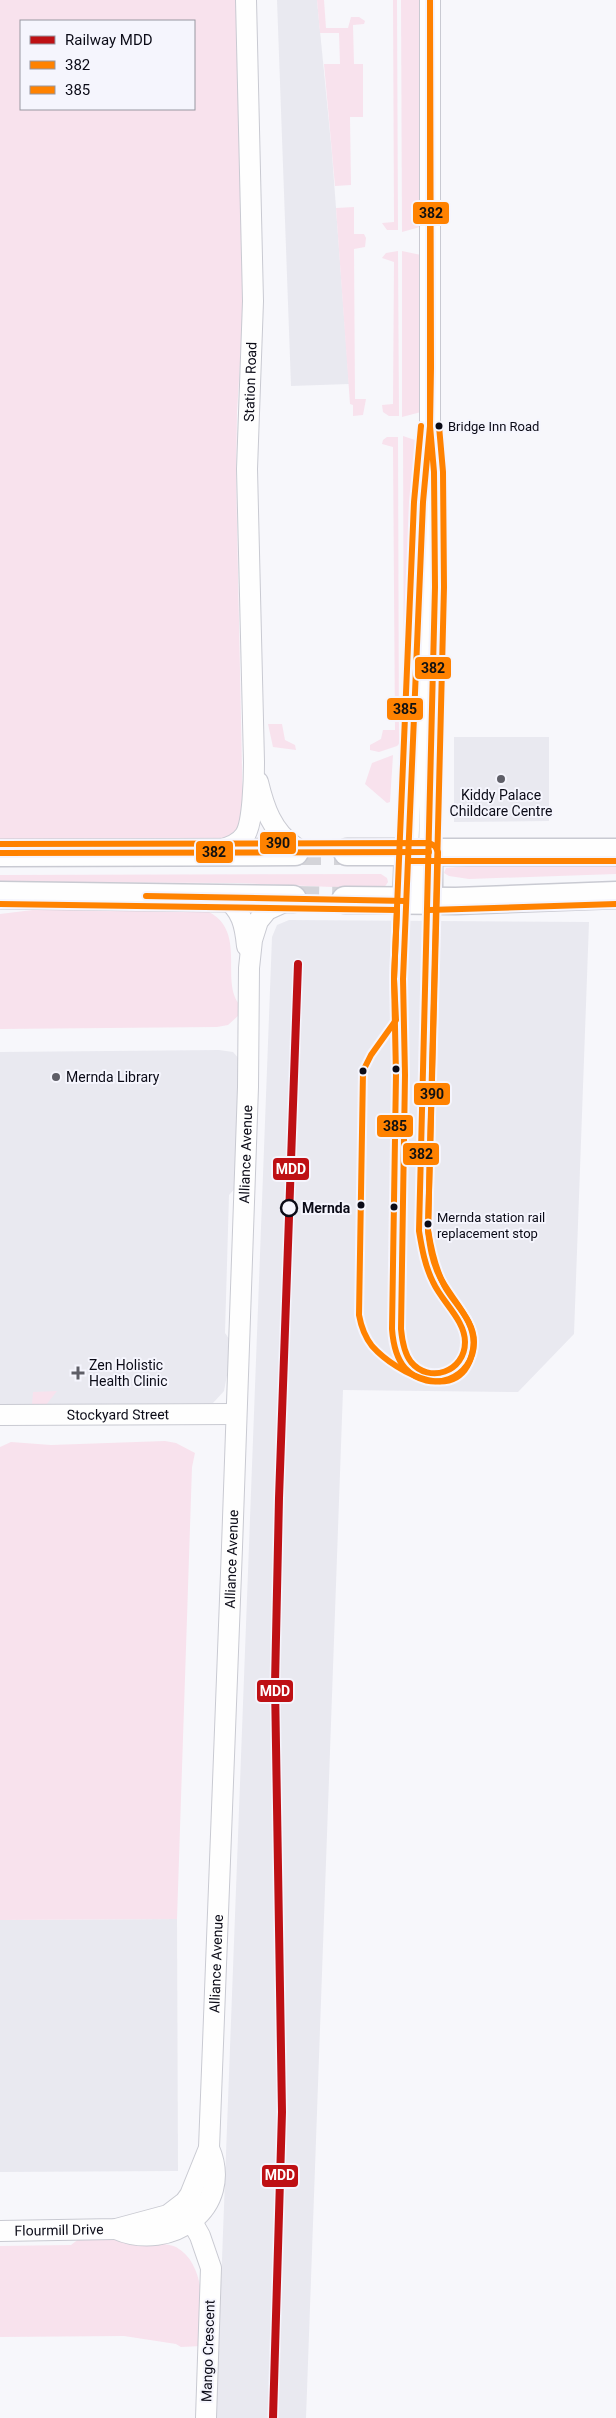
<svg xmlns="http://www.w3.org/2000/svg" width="616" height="2418" font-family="Roboto,sans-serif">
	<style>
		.built { fill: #e9e9f0 }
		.green { fill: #f8e2ed; fill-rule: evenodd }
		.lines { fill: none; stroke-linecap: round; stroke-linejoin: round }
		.major-tunnel { stroke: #d4d4d9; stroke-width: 26; stroke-dasharray: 26 13; stroke-linecap: butt }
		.minor-casing { stroke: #c9cad2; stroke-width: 22 }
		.major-casing { stroke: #c9cad2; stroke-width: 29 }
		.minor { stroke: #fefefe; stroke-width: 20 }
		.major { stroke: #fefefe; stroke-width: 26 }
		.bus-1-casing { stroke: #f5f5fd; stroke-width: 10 }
		.bus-2-casing { stroke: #f5f5fd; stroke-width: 10 }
		.bus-3-casing { stroke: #f5f5fd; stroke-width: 10 }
		.bus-1 { stroke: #ff8200; stroke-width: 6 }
		.bus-2 { stroke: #ff8200; stroke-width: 6 }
		.bus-3 { stroke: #ff8200; stroke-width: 6 }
		.rail-1-casing { stroke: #f5f5fd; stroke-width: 11 }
		.rail-1 { stroke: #be1014; stroke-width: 8 }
		.bus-dot { fill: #0b0b17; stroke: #f5f5fd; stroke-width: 2 }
		.poi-dot { fill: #5e5e67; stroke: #f5f5fd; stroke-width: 2 }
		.stop-dot { fill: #f5f5fd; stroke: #0b0b17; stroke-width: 2.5 }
		.labels { text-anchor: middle; stroke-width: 4; stroke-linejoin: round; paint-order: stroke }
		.bus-label { font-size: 13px; fill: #0b0b17; stroke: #f5f5fd; text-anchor: start }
		.street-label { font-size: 14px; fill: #0b0b17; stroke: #f5f5fd }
		.poi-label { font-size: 14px; fill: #0b0b17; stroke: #f5f5fd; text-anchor: start }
		.stop-label { font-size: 14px; font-weight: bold; fill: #0b0b17; stroke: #f5f5fd; text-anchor: start }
		.line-badge { stroke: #f5f5fd; stroke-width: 2 }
		.badge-label { font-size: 14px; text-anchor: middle; font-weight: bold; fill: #fff }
		.pale-badge-label { font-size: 14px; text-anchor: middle; font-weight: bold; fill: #111 }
	</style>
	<rect width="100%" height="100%" fill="#f7f7fb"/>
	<g class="built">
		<path d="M277 0H317L332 154 349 384 291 386Z"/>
		<path d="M454 737H549V821L454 822Z"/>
		<path d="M289 920 589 922 574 1334 518 1392 343 1390 306 2418H216L272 937 277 925Z"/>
		<path d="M219 1050 233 1052 240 1060 237 1186 229 1195 225 1333 232 1343 231 1354 224 1391 213 1403H204L0 1405V1052Z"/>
		<path d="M177 1919 178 2171 0 2172V1920Z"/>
	</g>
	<g class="green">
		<path d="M0 0H237L244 297 237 412 236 476 243 816 242 824 228 839 172 842 0 840ZM21 21H194V109H21Z"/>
		<path d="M317 0H324L326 28H348L351 17H359L365 21 364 24 353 25 354 64H363V117H350L351 185 335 186 324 64H340L339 33H320Z"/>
		<path d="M393 0H397L398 230H387L382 223 394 222Z"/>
		<path d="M401 0H420V227L402 232Z"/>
		<path d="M354 207V234H364L366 238 365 247 354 249 355 399H366L363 415 353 416V405L350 404 336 208Z"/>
		<path d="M398 251 399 416H389L383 412 382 405 393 404 394 262 382 258 386 253Z"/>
		<path d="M402 251 421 255V412L402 417Z"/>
		<path d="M403 436 421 442 403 791 399 787 404 730Z"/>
		<path d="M387 437H398L399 744 397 746 379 752 370 750V745L381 739 383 730H395L393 447 382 444 383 440Z"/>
		<path d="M268 724H282L285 740 295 745 296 750 273 747Z"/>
		<path d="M393 755 390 802 387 803 365 784 372 763Z"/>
		<path d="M479 865H616V874L469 879 449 876 444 873 446 868Z"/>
		<path d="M381 874 387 878 388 882 384 888 380 889 238 883 0 882V875Z"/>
		<path d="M41 909 205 910C249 929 219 981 240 1005L239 1015 228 1025 217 1027 0 1029V914Z"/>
		<path d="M57 1391 46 1405H32L33 1392Z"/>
		<path d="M165 1441 176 1443 195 1453 192 1467 177 1919 0 1920V1447L11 1442 51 1445Z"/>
		<path d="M80 2238C96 2239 165 2241 176 2247 208 2265 202 2316 202 2346L181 2347 176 2344 124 2336 0 2337V2246L71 2245Z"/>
	</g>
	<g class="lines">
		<g class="major-tunnel">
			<path d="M295 852H347"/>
			<path d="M293 899 345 900"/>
		</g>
		<defs>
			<g id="minor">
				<path d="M258 782C264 807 272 832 295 847"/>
				<path id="s1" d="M218 850C228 848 239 844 245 835 253 823 254 778 254 762L247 469 253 301 246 0"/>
				<path d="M408 852 423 502 430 426V0"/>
				<path d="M429 852 435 523"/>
				<path d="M224 897C242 910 245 925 247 946"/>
				<path id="s2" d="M0 1415 236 1414"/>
				<path d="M186 2211 200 2236 211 2268 206 2418"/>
				<path id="s3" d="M116 2229C170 2253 235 2208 209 2148L232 1547 248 1087 249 968 252 940 258 921 267 910 289 900"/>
				<path id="s4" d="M0 2231 116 2229 168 2215 185 2202 190 2195 209 2148"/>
			</g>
			<g id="major">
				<path d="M347 852H616"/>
				<path d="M0 853 295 852"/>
				<path d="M0 895 293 899"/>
				<path d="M345 900 456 901 616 895"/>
				<path d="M406 901 408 852"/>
				<path d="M429 901V852"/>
			</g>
		</defs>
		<use href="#minor" class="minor-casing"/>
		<use href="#major" class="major-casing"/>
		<use href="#minor" class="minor"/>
		<use href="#major" class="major"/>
		<defs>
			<g id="bus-1">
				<path d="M430 0 431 368 430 426Z"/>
				<path d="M430 426 434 472 435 587 419 1231C422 1249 425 1266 433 1282 442 1302 465 1320 465 1342 465 1372 429 1384 411 1362 404 1353 402 1340 401 1329L405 1075 403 979 423 502Z"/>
				<path d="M0 853 429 852"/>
				<path d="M146 896 406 901"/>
			</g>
			<g id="bus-2">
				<path d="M421 426 414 502 394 979 396 1075 392 1329C393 1342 396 1358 405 1368 430 1395 474 1379 474 1342 474 1320 454 1304 444 1285 435 1268 431 1249 428 1230L444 587 443 472 439 426"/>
				<path d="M408 861H616"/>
				<path d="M429 910 616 904"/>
			</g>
			<path id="bus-3" d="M0 844 429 843 435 846 438 852 428 1231C430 1246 432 1261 439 1275 449 1298 478 1321 473 1349 463 1408 397 1374 372 1346 365 1337 361 1326 359 1315L363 1071 371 1055 396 1020 394 979 397 910 0 904"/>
		</defs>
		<use href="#bus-1" class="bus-1-casing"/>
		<use href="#bus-2" class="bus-2-casing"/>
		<use href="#bus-3" class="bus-3-casing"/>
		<use href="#bus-1" class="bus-1"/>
		<use href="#bus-2" class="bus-2"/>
		<use href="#bus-3" class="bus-3"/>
		<defs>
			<path id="rail-1" d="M273 2418 282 2112 275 1684 279 1498 298 964"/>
		</defs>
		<use href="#rail-1" class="rail-1-casing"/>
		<use href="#rail-1" class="rail-1"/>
	</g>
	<g class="bus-dot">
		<circle cx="439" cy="426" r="4.5"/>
		<circle cx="396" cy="1069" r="4.5"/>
		<circle cx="363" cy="1071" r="4.5"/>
		<circle cx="361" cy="1205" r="4.5"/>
		<circle cx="394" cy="1207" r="4.5"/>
		<circle cx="428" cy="1224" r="4.5"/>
	</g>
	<g class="poi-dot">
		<circle cx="501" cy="779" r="5"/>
		<circle cx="56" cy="1077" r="5"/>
		<path d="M75.5 1365.5h5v5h5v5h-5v5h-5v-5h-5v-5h5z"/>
	</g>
	<circle class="stop-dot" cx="289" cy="1208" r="8"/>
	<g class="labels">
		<g class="bus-label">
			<text x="448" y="431">Bridge Inn Road</text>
			<text x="437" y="1222">Mernda station rail<tspan x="437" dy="16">replacement stop</tspan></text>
		</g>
		<g class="street-label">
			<text dy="5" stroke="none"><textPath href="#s1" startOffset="486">Station Road</textPath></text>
			<text dy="5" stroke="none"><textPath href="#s3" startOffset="1155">Alliance Avenue</textPath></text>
			<text dy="5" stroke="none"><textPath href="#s2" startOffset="118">Stockyard Street</textPath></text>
			<text dy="5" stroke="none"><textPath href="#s3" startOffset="750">Alliance Avenue</textPath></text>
			<text dy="5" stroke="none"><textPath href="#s3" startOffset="345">Alliance Avenue</textPath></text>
			<text dy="5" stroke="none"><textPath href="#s4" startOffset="59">Flourmill Drive</textPath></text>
			<text transform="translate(208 2351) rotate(-88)" y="5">Mango Crescent</text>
		</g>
		<g class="poi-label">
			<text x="501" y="800" text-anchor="middle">Kiddy Palace<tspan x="501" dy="16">Childcare Centre</tspan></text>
			<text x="66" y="1082">Mernda Library</text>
			<text x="89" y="1370">Zen Holistic<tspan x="89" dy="16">Health Clinic</tspan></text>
		</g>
		<g class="stop-label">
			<text x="302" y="1213">Mernda</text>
		</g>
	</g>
	<g class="line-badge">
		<rect x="412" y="201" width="38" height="24" rx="5" fill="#ff8200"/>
		<rect x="414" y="656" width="38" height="24" rx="5" fill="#ff8200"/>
		<rect x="386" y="697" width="38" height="24" rx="5" fill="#ff8200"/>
		<rect x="259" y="831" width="38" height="24" rx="5" fill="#ff8200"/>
		<rect x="195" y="840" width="39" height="24" rx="5" fill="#ff8200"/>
		<rect x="413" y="1082" width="38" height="24" rx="5" fill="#ff8200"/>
		<rect x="376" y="1114" width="38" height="24" rx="5" fill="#ff8200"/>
		<rect x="402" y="1142" width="38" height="24" rx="5" fill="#ff8200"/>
		<rect x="272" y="1157" width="38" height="24" rx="5" fill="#be1014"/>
		<rect x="256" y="1679" width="38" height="24" rx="5" fill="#be1014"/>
		<rect x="261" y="2164" width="38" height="24" rx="5" fill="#be1014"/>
	</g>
	<g class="badge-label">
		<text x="291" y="1174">MDD</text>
		<text x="275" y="1696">MDD</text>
		<text x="280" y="2180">MDD</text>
	</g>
	<g class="pale-badge-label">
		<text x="431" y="218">382</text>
		<text x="433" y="673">382</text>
		<text x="405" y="714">385</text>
		<text x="278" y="848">390</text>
		<text x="214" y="857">382</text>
		<text x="432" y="1099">390</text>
		<text x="395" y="1131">385</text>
		<text x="421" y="1159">382</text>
	</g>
	<rect x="20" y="20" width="175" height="90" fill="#f5f5fd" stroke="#9797a1"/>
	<rect x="30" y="36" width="25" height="8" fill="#be1014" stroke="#9797a1"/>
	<text x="65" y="45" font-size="15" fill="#0b0b17">Railway MDD</text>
	<rect x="30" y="61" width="25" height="8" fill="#ff8200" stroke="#9797a1"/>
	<text x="65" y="70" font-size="15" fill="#0b0b17">382</text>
	<rect x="30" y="86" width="25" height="8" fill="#ff8200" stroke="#9797a1"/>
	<text x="65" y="95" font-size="15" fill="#0b0b17">385</text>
</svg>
